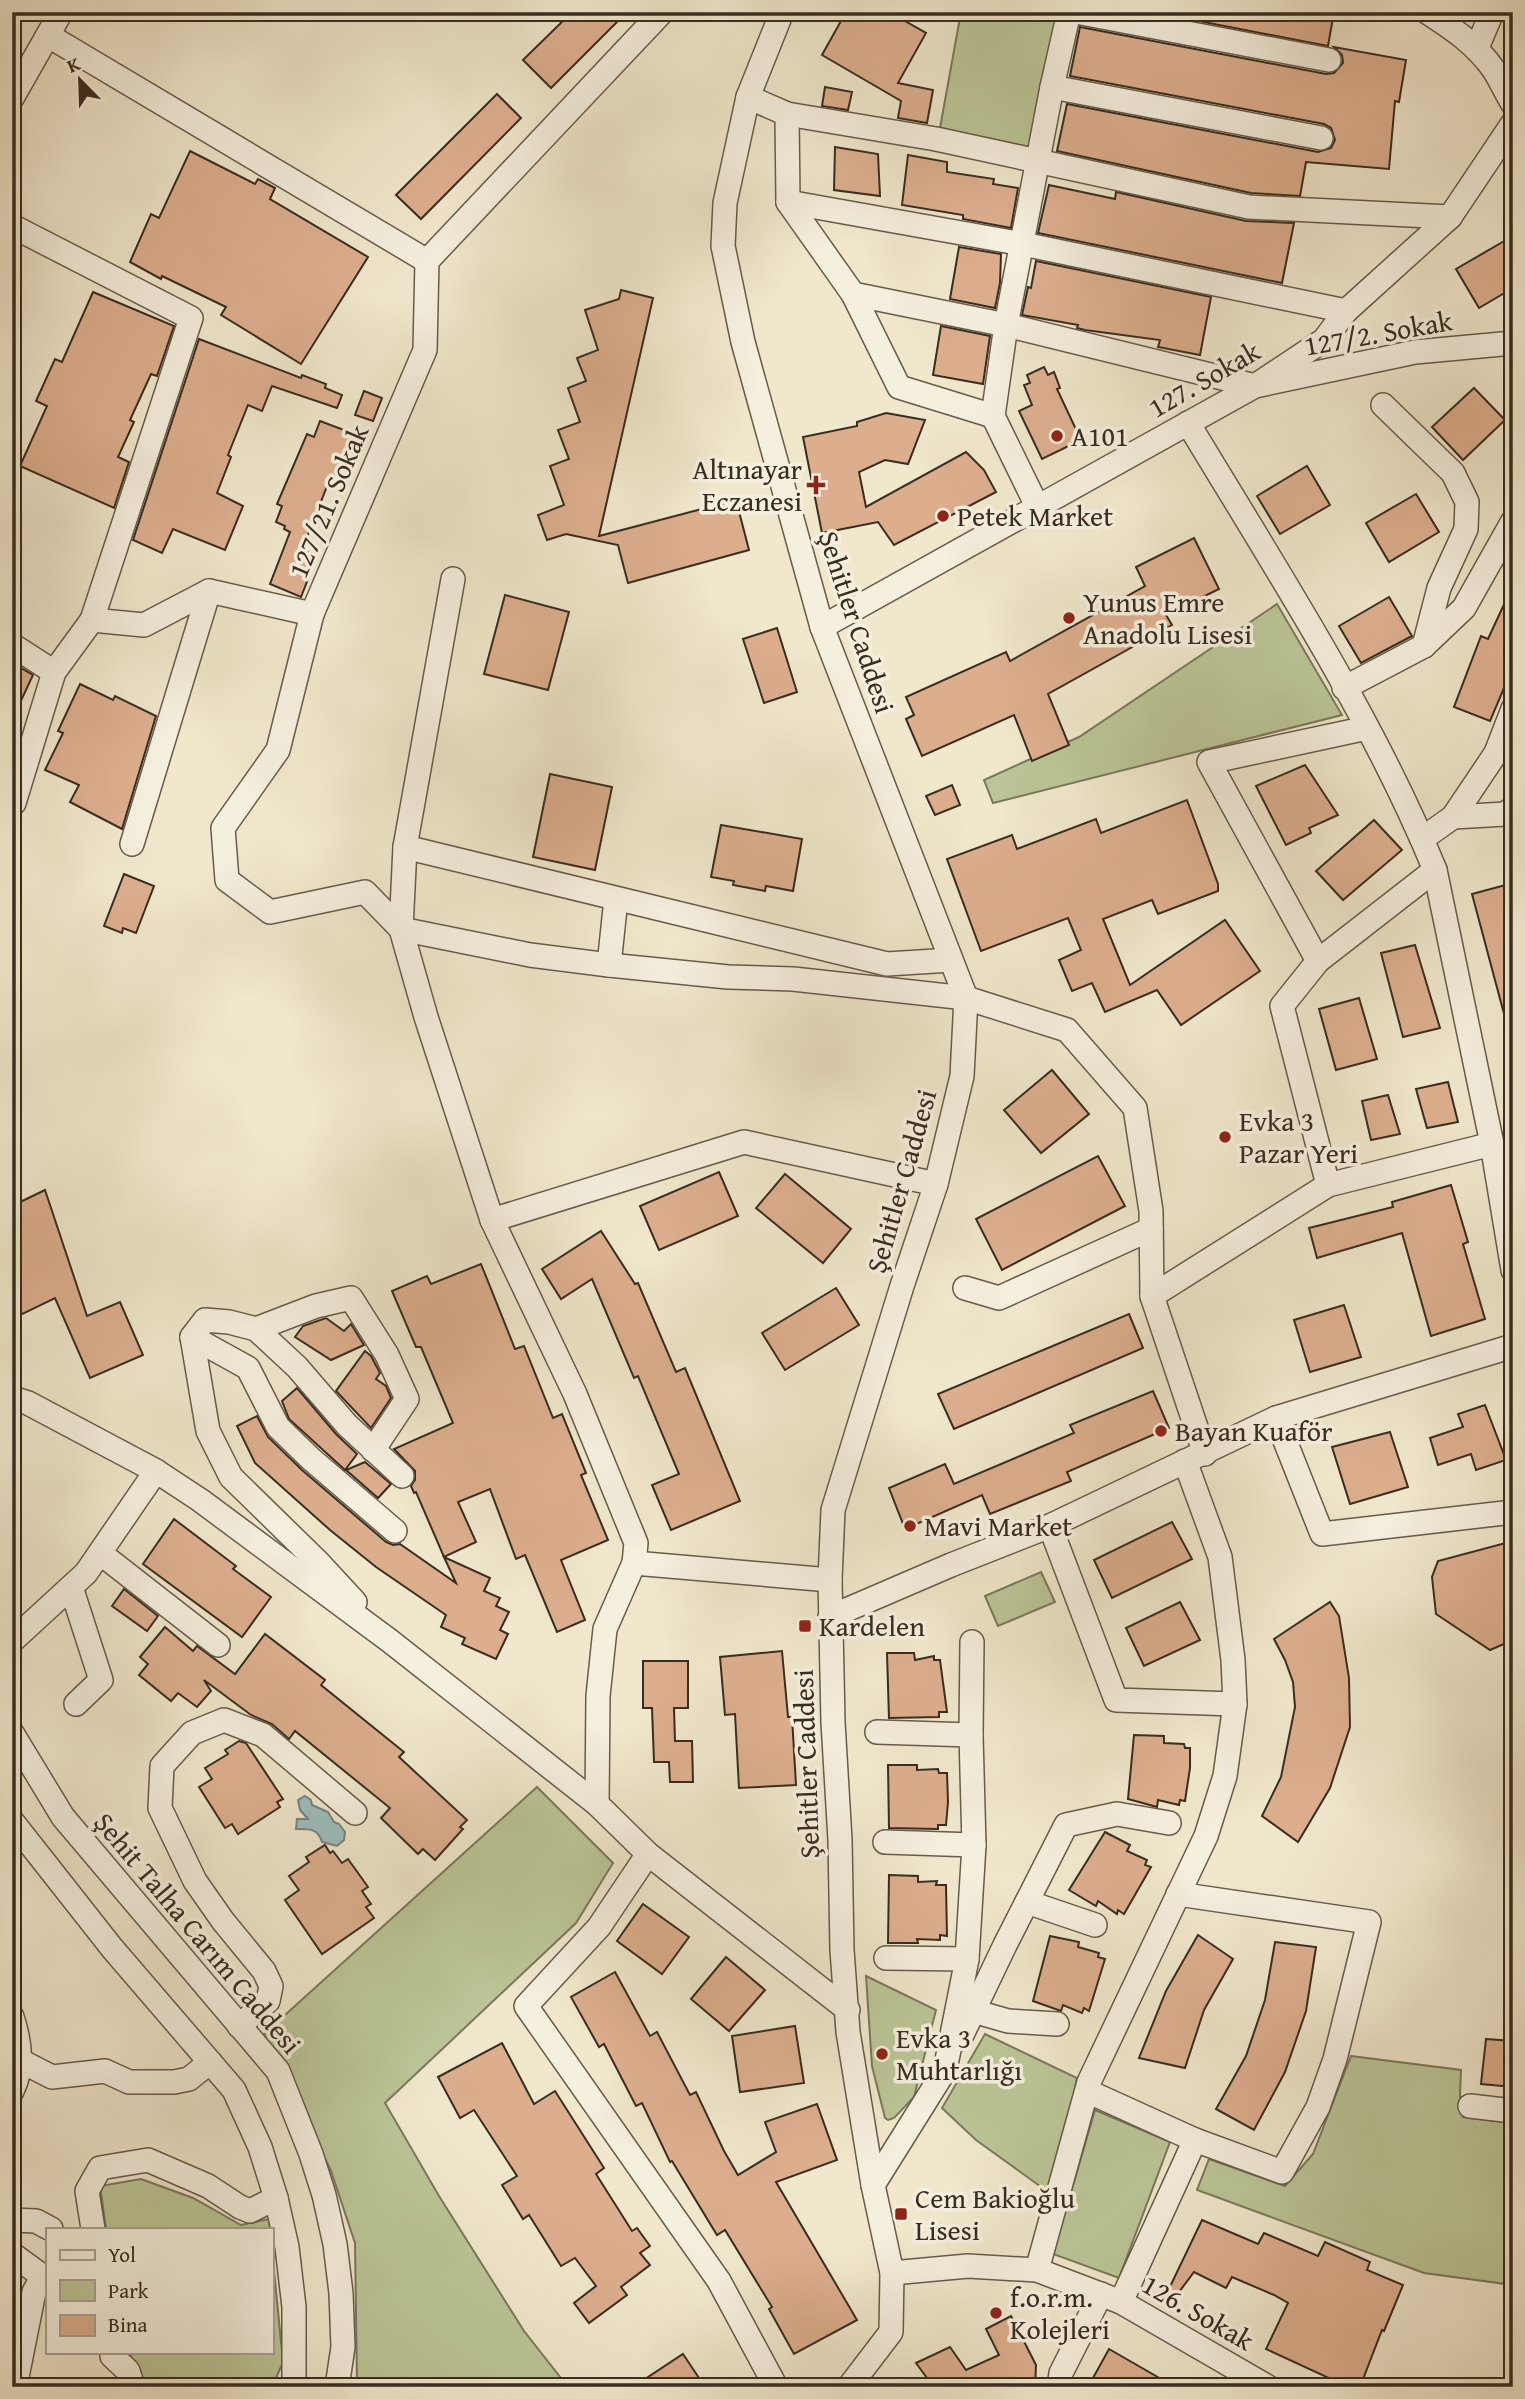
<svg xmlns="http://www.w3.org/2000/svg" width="1525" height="2399" font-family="'Gentium Book Plus',serif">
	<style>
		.green { fill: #bbc597; stroke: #7a785c; stroke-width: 2 }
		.water { fill: #9dbebf; stroke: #75847f; stroke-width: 2 }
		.building { fill: #dcae8e; stroke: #392c20; stroke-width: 2 }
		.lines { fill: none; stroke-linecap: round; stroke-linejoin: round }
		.minor-casing { stroke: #675b4b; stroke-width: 26 }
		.minor { stroke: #f5efde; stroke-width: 23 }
		.poi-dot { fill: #8f2418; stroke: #f5efde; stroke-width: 2.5 }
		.labels { text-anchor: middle; stroke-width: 7; stroke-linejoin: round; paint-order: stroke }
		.street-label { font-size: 28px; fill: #392c20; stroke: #f5efde }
		.poi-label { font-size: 28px; fill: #392c20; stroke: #f5efde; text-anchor: start }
	</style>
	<rect width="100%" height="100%" fill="#f0e7cc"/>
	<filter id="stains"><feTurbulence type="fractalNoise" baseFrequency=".00286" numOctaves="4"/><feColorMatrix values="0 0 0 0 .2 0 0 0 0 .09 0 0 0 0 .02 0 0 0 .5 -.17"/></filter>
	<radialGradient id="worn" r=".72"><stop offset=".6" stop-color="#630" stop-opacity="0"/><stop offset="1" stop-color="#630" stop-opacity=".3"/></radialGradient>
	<g class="green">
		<path d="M961 12H1059L1034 148 940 128Z"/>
		<path d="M1277 604 1342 715 993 803 984 780 1079 737Z"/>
		<path d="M1041 1572 1055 1602 998 1626 985 1596Z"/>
		<path d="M537 1787 613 1863 576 1923 385 2103 439 2196 524 2331 568 2387H383L357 2383 355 2243 331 2171 264 2034Z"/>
		<path d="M866 1976 936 2010 914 2097 894 2118 888 2120 885 2118 872 2066Z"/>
		<path d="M985 2034 1077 2078 1061 2156 1048 2192 976 2140 942 2108Z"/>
		<path d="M1351 2056 1461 2070 1460 2095 1463 2117 1513 2123V2285L1424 2273 1197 2190 1209 2159 1285 2186 1313 2154Z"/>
		<path d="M1095 2110 1170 2142 1119 2278 1053 2254Z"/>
		<path d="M141 2179 193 2198 241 2225 269 2219 270 2229H106L100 2186Z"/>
		<path d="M271 2240 283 2362 272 2387H138L130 2352H271Z"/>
	</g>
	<path class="water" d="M305 1796 311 1800 312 1805 328 1812 334 1822 339 1824 345 1832 344 1840 337 1846 322 1842C318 1828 309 1829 296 1829L297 1819H308L300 1810 298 1800Z"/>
	<g class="building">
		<path d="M572 12H627L551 88 523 60Z"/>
		<path d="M846 12H889L926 33 898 83 933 90 927 123 898 118 901 101 822 55Z"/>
		<path d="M1152 12H1334L1328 46Z"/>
		<path d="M1080 27 1326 74 1334 73 1343 63 1342 55 1334 47 1406 60 1399 102 1395 101 1389 169 1306 162 1300 196 1251 193 1057 151 1067 104 1318 152 1331 148 1335 140 1331 128 1324 124 1070 76Z"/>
		<path d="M825 87 852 92 848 110 822 106Z"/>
		<path d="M497 94 521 118 421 219 396 195Z"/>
		<path d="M835 147 878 154 880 196 834 190Z"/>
		<path d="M190 151 255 184 258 179 275 188 270 199 368 257 301 364 221 315 226 307 162 276 161 279 130 262 151 214 159 218Z"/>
		<path d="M908 155 947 162V172L994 179 993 184 1018 188 1011 228 963 219V215L902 205Z"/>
		<path d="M1049 185 1115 199 1116 192 1246 221 1294 223 1282 283 1038 233Z"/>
		<path d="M1506 240 1513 251V288L1479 308 1456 269Z"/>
		<path d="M959 247 1001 254 1000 283 995 308 950 299Z"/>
		<path d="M1036 261 1211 297 1200 355 1158 347 1160 340 1085 330 1077 328 1078 325 1022 315 1028 287 1031 288Z"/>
		<path d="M621 290 653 298 599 536 736 500 749 550 628 583 618 545 566 534 547 540 538 515 564 505 550 466 569 459 558 430 580 422 568 388 586 381 577 358 598 350 585 310 619 299Z"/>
		<path d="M93 292 174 326 157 376 151 374 130 420 134 422 118 457 129 462 114 508 20 466 47 406 36 401 55 359 62 362Z"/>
		<path d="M941 326 990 336 983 384 933 375Z"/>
		<path d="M199 339 301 378 302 375 326 384 325 388 342 395 337 408 272 386 262 411 248 405 228 455 231 457 217 493 243 506 225 550 173 529 162 553 133 540Z"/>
		<path d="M1044 367 1048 375 1054 372 1060 388 1057 389 1081 440 1042 459 1019 411 1032 405 1024 385 1030 383 1027 375Z"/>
		<path d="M1474 388 1505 420 1463 460 1432 427Z"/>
		<path d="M364 391 382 398 373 421 355 415Z"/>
		<path d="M886 413 925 420 908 464 885 460 859 472 866 507 966 452 984 470 996 492 894 545 878 522 822 533 803 437 857 426V422Z"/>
		<path d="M320 421 352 433 334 478 331 476 302 550 317 556 301 597 270 584 290 532 284 529 285 526 276 522 282 506 277 504 307 434 314 437Z"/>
		<path d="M1307 466 1330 505 1280 534 1257 496Z"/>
		<path d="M1416 494 1439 532 1389 562 1366 523Z"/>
		<path d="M1194 538 1219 589 1166 615 1172 625 1048 694 1069 745 1032 761 1014 715 922 756 906 719 914 715 906 697 1006 652 1010 661 1145 586 1136 567Z"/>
		<path d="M1513 585V667L1490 721 1454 707 1481 636 1488 639Z"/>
		<path d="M505 595 569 612 548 690 484 674Z"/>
		<path d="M1389 597 1412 636 1361 663 1339 626Z"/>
		<path d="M777 628 797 692 764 703 743 639Z"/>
		<path d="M12 667 18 669 19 667 33 675 12 720Z"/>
		<path d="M80 684 113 700 115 696 156 716 122 829 70 802 79 785 45 770 63 733 58 731Z"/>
		<path d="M1305 765 1338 815 1309 828 1311 833 1286 845 1256 786Z"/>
		<path d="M550 774 612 787 595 870 533 857Z"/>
		<path d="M952 785 960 805 935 815 926 796Z"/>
		<path d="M1187 800 1218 884V891L1158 914 1152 900 1103 919 1130 985 1225 920 1260 971 1181 1025 1157 990 1105 1012 1092 983 1072 991 1059 960 1081 950 1068 918 981 951 947 859 1012 835 1017 849 1096 819 1101 833Z"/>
		<path d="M1374 820 1402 850 1343 900 1316 871Z"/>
		<path d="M721 825 802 839 793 891 766 886 765 891 733 885 734 881 711 877Z"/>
		<path d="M124 874 154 886 136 933 123 928 122 933 104 926Z"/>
		<path d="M1513 883V1024L1507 1025 1472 894Z"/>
		<path d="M1415 945 1440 1028 1403 1037 1381 953Z"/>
		<path d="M1359 998 1377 1059 1336 1070 1319 1009Z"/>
		<path d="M1052 1070 1089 1114 1041 1153 1004 1110Z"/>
		<path d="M1448 1082 1458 1122 1427 1128 1416 1089Z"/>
		<path d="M1388 1095 1400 1134 1371 1140 1362 1101Z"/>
		<path d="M1098 1156 1125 1206 1002 1270 976 1219Z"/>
		<path d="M719 1172 738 1216 659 1250 640 1206Z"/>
		<path d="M785 1174 851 1229 823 1263 756 1208Z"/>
		<path d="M1451 1185 1468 1242 1463 1244 1485 1319 1431 1336 1402 1233 1317 1258 1309 1228 1393 1207 1392 1202Z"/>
		<path d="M45 1190 87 1316 120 1302 143 1355 90 1378 55 1298 12 1319V1206Z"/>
		<path d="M601 1231 635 1284 638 1283 676 1372 685 1368 740 1501 671 1530 652 1485 679 1474 638 1376 634 1378 592 1279 561 1299 542 1269Z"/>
		<path d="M481 1264 515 1349 524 1346 553 1418 562 1414 586 1473 581 1475 608 1540 561 1560 585 1620 557 1632 525 1555 516 1559 490 1489 458 1502 476 1542 444 1557 416 1492 414 1493 411 1486 415 1480V1471L394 1449 453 1423 421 1347H416L392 1291 427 1276 431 1284Z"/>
		<path d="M836 1288 859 1325 785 1370 762 1333Z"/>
		<path d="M1344 1305 1361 1357 1310 1372 1294 1320Z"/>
		<path d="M1129 1314 1143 1348 954 1429 938 1394Z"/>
		<path d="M326 1318 344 1331 351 1324 364 1345 331 1360 295 1337 303 1326Z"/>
		<path d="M365 1351 371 1356 380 1373 376 1379 386 1386 391 1398 371 1428 336 1391Z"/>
		<path d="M297 1388 336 1434 357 1454 345 1470 289 1419 282 1401Z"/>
		<path d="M1153 1391 1169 1428 1067 1472 1071 1481 990 1514 982 1495 905 1529 889 1488 945 1464 954 1484 1074 1433 1070 1425Z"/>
		<path d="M1485 1405 1506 1460 1476 1470 1471 1454 1438 1465 1430 1438 1463 1427 1458 1414Z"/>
		<path d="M257 1416 268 1437 302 1470 386 1542 393 1545 400 1544 456 1583 444 1557 490 1578 484 1591 500 1598 496 1606 509 1612 500 1630 508 1634 496 1659 462 1644 465 1638 441 1627 446 1615 376 1567 330 1530 255 1463 237 1426Z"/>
		<path d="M1390 1432 1408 1487 1350 1504 1332 1447Z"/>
		<path d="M365 1462 391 1484 378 1498 346 1470Z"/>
		<path d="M174 1519 236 1566 233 1569 271 1597 242 1637 143 1564Z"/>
		<path d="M1172 1522 1192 1559 1112 1598 1094 1560Z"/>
		<path d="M1513 1541V1640L1490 1650 1436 1614 1432 1577 1438 1561Z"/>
		<path d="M124 1589 158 1616 147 1631 112 1606Z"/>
		<path d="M1180 1602 1200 1640 1144 1666 1126 1628Z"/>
		<path d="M1330 1602 1339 1616 1349 1678 1350 1727 1330 1788 1298 1842 1262 1816 1281 1777 1295 1707 1293 1682 1285 1660 1274 1639Z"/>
		<path d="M165 1627 193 1651 197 1646 235 1674 265 1634 325 1680 321 1685 404 1752 399 1757 467 1820 460 1827 463 1829 435 1860 423 1849 418 1854 381 1818 390 1808 295 1731 289 1739 272 1724 251 1715 204 1680 211 1691 197 1707 178 1693 171 1701 139 1675 148 1664 140 1657Z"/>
		<path d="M782 1651 788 1717H792L796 1785 739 1788 735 1714 725 1715 720 1657Z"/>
		<path d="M887 1653H914L915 1660 934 1656V1660H940L947 1712H939V1717L889 1718Z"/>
		<path d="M643 1661H688V1708H674L675 1741H692L693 1782H670L669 1762H654L652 1708H643Z"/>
		<path d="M1134 1735 1164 1736V1743L1184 1744 1185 1748H1190V1768L1185 1801 1180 1800 1179 1805 1158 1800 1157 1807 1128 1799Z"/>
		<path d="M239 1741 246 1743 283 1799 277 1802 280 1807 238 1834 232 1824 225 1828 199 1787 212 1779 205 1768 228 1754 225 1750Z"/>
		<path d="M888 1765H917V1770L938 1769 939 1773H947L948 1802 946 1825H938V1829L889 1828Z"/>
		<path d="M1105 1832 1130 1845 1127 1851 1147 1860 1145 1865 1151 1867 1124 1914 1118 1910 1117 1914 1098 1901 1096 1906 1069 1890Z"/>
		<path d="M325 1845 330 1853 333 1851 342 1863 348 1859 368 1887 362 1891 371 1904 366 1907 374 1918 322 1954 285 1900 299 1890 289 1876 309 1862 306 1857Z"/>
		<path d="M889 1875 918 1876V1882L937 1881 936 1885H946L947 1936 940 1935V1940L917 1939 918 1943H888Z"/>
		<path d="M643 1904 689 1937 662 1974 617 1941Z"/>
		<path d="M1198 1935 1233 1959 1204 2010 1185 2068 1139 2058 1166 1991Z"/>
		<path d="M1050 1936 1079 1942 1078 1947 1099 1953 1098 1957 1105 1959 1089 2011 1084 2008 1082 2013 1063 2005 1061 2011 1033 2001Z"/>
		<path d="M1275 1942 1316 1947 1306 2011 1285 2072 1254 2130 1216 2109 1246 2056 1265 2000Z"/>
		<path d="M726 1957 765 1990 729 2031 691 1999Z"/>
		<path d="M615 1972 650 2036 657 2032 690 2095 696 2092 724 2151 738 2175 776 2152 765 2122 817 2104 837 2160 776 2182 857 2320 794 2354 769 2309 772 2307 725 2230 717 2235 672 2161 670 2162 642 2103 636 2106 604 2044 599 2047 571 1997Z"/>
		<path d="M795 2026 804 2083 740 2092 732 2036Z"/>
		<path d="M1486 2039 1513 2041V2087L1481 2084Z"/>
		<path d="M502 2043 534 2104 555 2091 604 2168 596 2174 632 2231 637 2228 650 2246 640 2253 650 2265 621 2287 627 2295 589 2323 574 2303 596 2286 575 2258 561 2266 529 2215 523 2219 502 2185 517 2176 474 2110 460 2118 438 2077Z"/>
		<path d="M1202 2220 1258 2244 1264 2233 1318 2256 1325 2242 1370 2262 1367 2270 1403 2285 1384 2331 1382 2330 1360 2387H1326L1329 2378 1266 2349 1288 2303 1274 2295 1232 2277 1226 2288 1194 2272 1173 2300 1166 2295Z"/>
		<path d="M1011 2316 1036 2365 1035 2387H928L932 2385 916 2363 950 2347 966 2370 999 2355 986 2329Z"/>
		<path d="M1109 2349 1175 2387H1088Z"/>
		<path d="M683 2354 705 2387H633Z"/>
	</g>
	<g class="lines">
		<defs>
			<g id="minor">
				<path d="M782 12 748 97 725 203 723 246 743 342 822 627 966 998 962 1076 936 1184 902 1286 833 1510 830 1580 833 1722 840 1840 842 1950 848 2032 873 2185 892 2273 891 2332 849 2387"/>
				<path d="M1076 12 1329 60"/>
				<path d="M1427 12C1453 29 1476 44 1494 70 1501 81 1506 93 1513 104"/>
				<path d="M49 36 427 261"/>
				<path d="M1477 48 1492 12"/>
				<path d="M1052 87 1321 138"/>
				<path d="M748 97 787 114 936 139 1249 207 1450 217"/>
				<path d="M12 98 61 12"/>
				<path d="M787 114 788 202 853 294 899 387 993 416"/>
				<path d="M788 202 1023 244 1346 311"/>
				<path d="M12 226 191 318 92 620 144 625 209 591 312 614 425 350 427 261 662 12"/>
				<path d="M853 294 1006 325 1255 386 1415 352 1513 343"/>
				<path d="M1383 405 1453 473 1467 502 1466 529 1439 588 1424 646"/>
				<path d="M1188 423C1274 566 1372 716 1435 870L1492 1144 1513 1270"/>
				<path d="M1038 508 993 416 1006 325 1052 87 1069 12"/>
				<path d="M453 579 405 847 401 929 426 1017 492 1220 575 1394 636 1543 634 1563"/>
				<path d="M312 614 278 750 223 828 227 880 270 912 365 892 401 929 530 955 609 965 728 977 793 979 966 998 1067 1030 1135 1108 1151 1211 1152 1296 1205 1454"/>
				<path d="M822 627 1255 386 1324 340 1346 311 1450 217 1513 123"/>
				<path d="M12 645 54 672"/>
				<path d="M1344 688 1424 646 1464 608 1513 521"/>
				<path d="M14 803 54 672 92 620"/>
				<path d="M1453 817 1505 814 1513 808"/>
				<path d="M1422 839 1453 817 1496 753 1513 709"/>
				<path d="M132 844 209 591"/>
				<path d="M405 847 887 964 951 960"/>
				<path d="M1318 961 1209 762 1367 728"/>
				<path d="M609 965 616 899"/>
				<path d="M1328 1185 1282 1006 1318 961 1435 870"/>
				<path d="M492 1220 744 1142 936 1184"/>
				<path d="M965 1288 999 1298 1151 1229"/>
				<path d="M1152 1296 1328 1185 1492 1144"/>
				<path d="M256 1329 297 1367 347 1425 402 1476"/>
				<path d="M192 1337 248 1368 278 1427 311 1459 395 1531"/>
				<path d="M12 1398 28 1403 156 1471 200 1500 390 1641 597 1804 648 1854 848 2010"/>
				<path d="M1276 1418 1322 1534 1513 1512"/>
				<path d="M1050 1526 1116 1700 1235 1704"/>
				<path d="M100 1553 218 1645"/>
				<path d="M71 1587 101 1680 76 1704"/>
				<path d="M355 1602 319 1563 231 1477 208 1431 192 1337 205 1320 229 1322 256 1329 316 1306 351 1298 387 1355 407 1399 373 1450"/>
				<path d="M830 1617 951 1565 1050 1526 1276 1418 1513 1346"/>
				<path d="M12 1641 86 1573 156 1471"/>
				<path d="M877 1732 971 1735"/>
				<path d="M12 1733 63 1817 278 2071 311 2154 324 2195 335 2244 341 2293 343 2347 337 2387"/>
				<path d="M597 1804 598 1696 605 1629 634 1563 830 1580"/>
				<path d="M12 1821 112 1948 234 2090 260 2147 276 2198 287 2247 294 2307V2387"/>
				<path d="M885 1842 974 1845"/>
				<path d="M648 1854 599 1927 526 2006 719 2281 776 2387"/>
				<path d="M1027 1902 1095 1925"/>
				<path d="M886 1958 967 1959"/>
				<path d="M973 2011 1008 2021 1057 2024"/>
				<path d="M12 2017C20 2041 24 2068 12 2091"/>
				<path d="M239 2026 268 2001 271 1986 264 1971 223 1921 195 1881 160 1808 162 1766 192 1733 224 1720 263 1735 355 1813"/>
				<path d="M960 2039 1005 1945 1066 1825 1117 1814 1169 1823"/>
				<path d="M19 2060 52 2077 105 2071 129 2082H174L189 2079 210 2062"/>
				<path d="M1087 2091 1195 2140 1282 2172 1318 2107 1335 2059 1369 1922 1178 1894"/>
				<path d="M1470 2106 1513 2111"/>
				<path d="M873 2185 945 2070 967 1959 974 1845 971 1735 972 1642"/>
				<path d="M12 2220 36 2221 51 2229"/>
				<path d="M93 2229 87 2191 100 2168 148 2160 208 2186 240 2207 250 2211 276 2198"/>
				<path d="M12 2254 38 2273 40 2281 34 2292 17 2377 12 2383"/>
				<path d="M1037 2270 1089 2082 1206 1836 1225 1776 1235 1704 1233 1660 1220 1557 1185 1461"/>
				<path d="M892 2273 968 2266 1037 2270 1121 2302 1268 2387"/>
				<path d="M1121 2302 1195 2140"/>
				<path d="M112 2352V2356L128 2371 133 2387"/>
				<path d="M1059 2387 1061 2373 1101 2294"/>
			</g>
		</defs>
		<use href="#minor" class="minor-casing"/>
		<use href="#minor" class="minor"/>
	</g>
	<g class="poi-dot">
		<circle cx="1057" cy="436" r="7"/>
		<path d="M812.5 474.5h7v7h7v7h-7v7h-7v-7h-7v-7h7z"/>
		<circle cx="943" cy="516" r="7"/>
		<circle cx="1069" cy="618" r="7"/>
		<circle cx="1225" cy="1137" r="7"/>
		<circle cx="1161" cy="1431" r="7"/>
		<circle cx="910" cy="1526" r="7"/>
		<rect x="798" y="1619" width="14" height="14" rx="3.5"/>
		<circle cx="882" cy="2054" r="7"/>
		<rect x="894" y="2207" width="14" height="14" rx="3.5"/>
		<circle cx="996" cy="2313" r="7"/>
	</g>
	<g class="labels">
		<g class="street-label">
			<text transform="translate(1378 333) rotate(-10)" y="10">127/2. Sokak</text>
			<text transform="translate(1204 379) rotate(-30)" y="10">127. Sokak</text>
			<text transform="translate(328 501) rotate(-67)" y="10">127/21. Sokak</text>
			<text transform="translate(857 622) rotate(72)" y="10">Şehitler Caddesi</text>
			<text transform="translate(901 1181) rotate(-74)" y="10">Şehitler Caddesi</text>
			<text transform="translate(806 1764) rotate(-92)" y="10">Şehitler Caddesi</text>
			<text transform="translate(198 1933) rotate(50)" y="10">Şehit Talha Carım Caddesi</text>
			<text transform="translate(1198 2312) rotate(30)" y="10">126. Sokak</text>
		</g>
		<g class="poi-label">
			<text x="1071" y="446">A101</text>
			<text x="802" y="479" text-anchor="end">Altınayar<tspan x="802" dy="32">Eczanesi</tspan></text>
			<text x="957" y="526">Petek Market</text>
			<text x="1083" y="612">Yunus Emre<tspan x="1083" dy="32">Anadolu Lisesi</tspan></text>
			<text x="1239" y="1131">Evka 3<tspan x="1239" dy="32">Pazar Yeri</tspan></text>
			<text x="1175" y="1441">Bayan Kuaför</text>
			<text x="924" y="1536">Mavi Market</text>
			<text x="819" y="1636">Kardelen</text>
			<text x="896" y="2048">Evka 3<tspan x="896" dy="32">Muhtarlığı</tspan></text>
			<text x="915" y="2208">Cem Bakioğlu<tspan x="915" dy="32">Lisesi</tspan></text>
			<text x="1010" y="2307">f.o.r.m.<tspan x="1010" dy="32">Kolejleri</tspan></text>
		</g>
	</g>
	<rect width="1525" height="2399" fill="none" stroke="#f0e7cc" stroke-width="42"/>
	<rect x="14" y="14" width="1497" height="2371" fill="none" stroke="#392c20" stroke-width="3.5"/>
	<rect x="21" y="21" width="1483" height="2357" fill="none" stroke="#392c20" stroke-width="2"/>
	<rect x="46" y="2228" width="228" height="126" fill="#f5efde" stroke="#aaa192" stroke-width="2"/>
	<rect x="60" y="2250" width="35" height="10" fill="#f5efde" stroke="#aaa192" stroke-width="2"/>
	<text x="108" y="2262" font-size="21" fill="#392c20">Yol</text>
	<rect x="60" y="2280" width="35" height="21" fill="#bbc597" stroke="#aaa192" stroke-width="2"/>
	<text x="108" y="2298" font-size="21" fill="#392c20">Park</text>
	<rect x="60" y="2315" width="35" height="21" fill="#dcae8e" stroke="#aaa192" stroke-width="2"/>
	<text x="108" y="2332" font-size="21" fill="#392c20">Bina</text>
	<g transform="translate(80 80) rotate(337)" stroke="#f5efde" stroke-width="5" paint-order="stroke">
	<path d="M0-5L12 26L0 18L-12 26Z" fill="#392c20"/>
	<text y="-10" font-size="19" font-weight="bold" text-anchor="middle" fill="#392c20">K</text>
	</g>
	<rect width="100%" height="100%" filter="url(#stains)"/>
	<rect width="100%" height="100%" fill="url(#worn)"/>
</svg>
